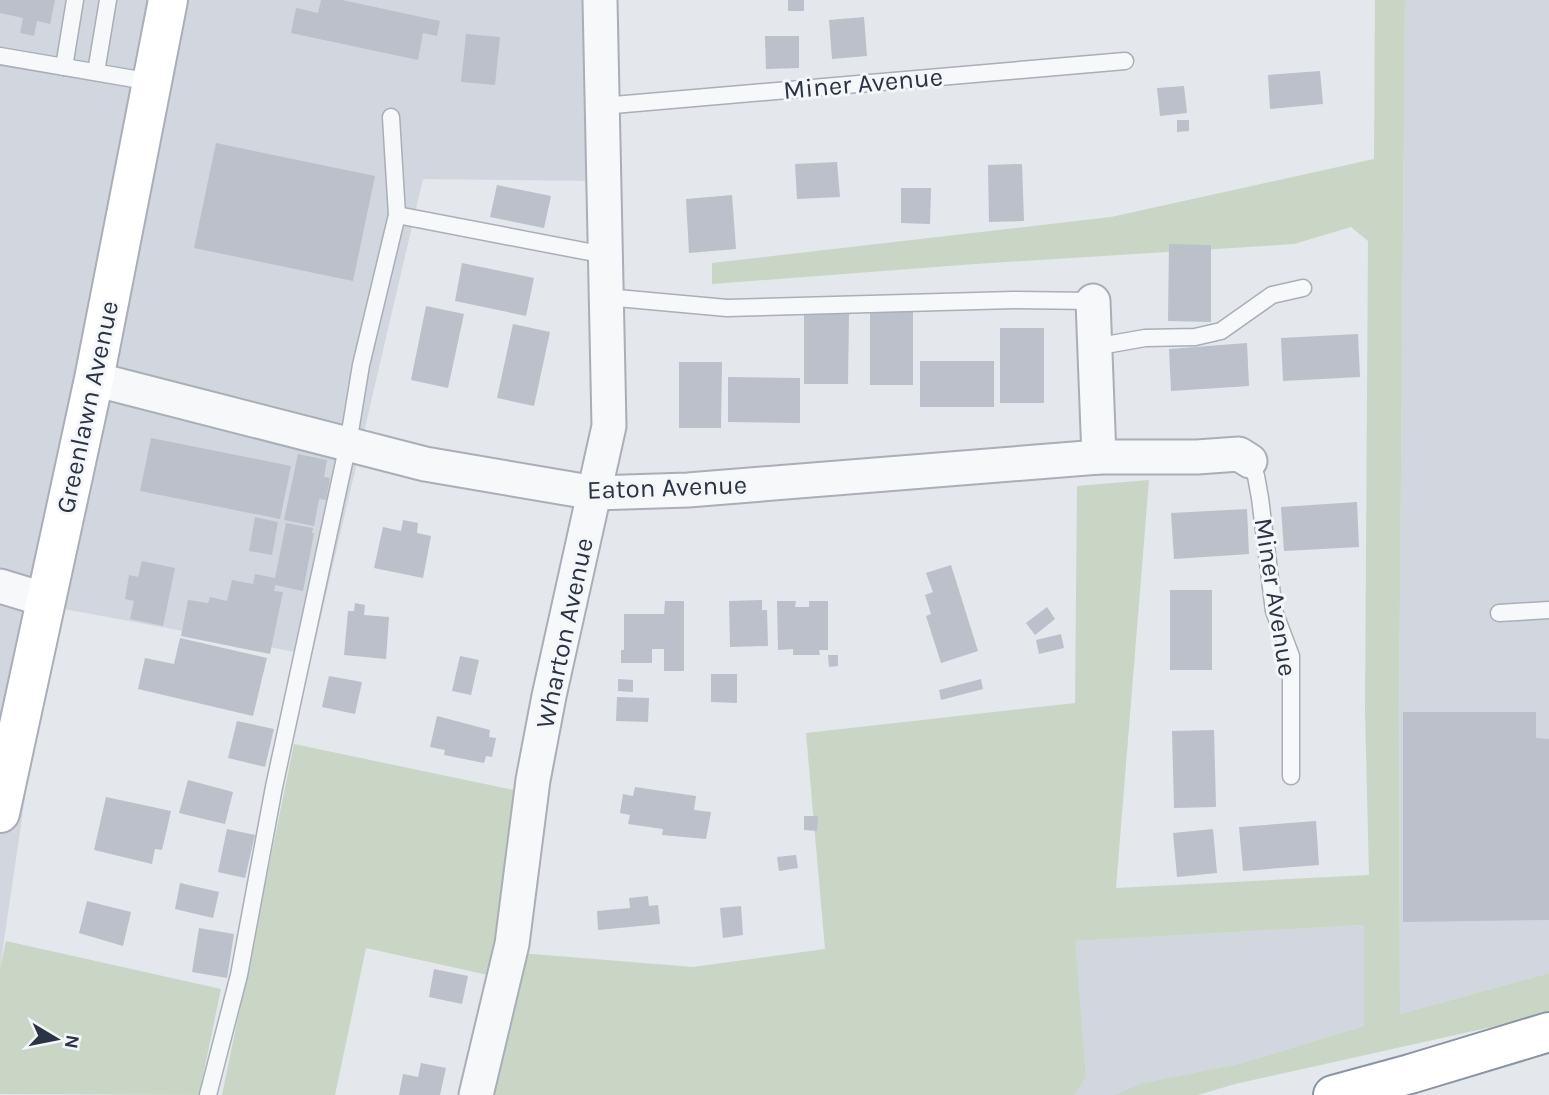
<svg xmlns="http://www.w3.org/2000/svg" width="1549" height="1095" font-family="Karla,sans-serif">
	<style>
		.built { fill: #d2d6de }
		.green { fill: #c9d6c5 }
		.building { fill: #bbc0ca }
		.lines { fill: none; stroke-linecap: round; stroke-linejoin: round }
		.lane-casing { stroke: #a9aeb7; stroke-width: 19 }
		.street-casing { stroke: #a9aeb7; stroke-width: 37 }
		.secondary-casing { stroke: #a9aeb7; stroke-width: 42 }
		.highway-casing { stroke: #8b94a3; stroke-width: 42 }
		.lane { stroke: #f7f8fa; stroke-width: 16 }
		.street { stroke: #f7f8fa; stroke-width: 33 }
		.secondary { stroke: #fff; stroke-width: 38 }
		.highway { stroke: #fff; stroke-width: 38 }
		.labels { text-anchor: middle; stroke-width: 6; stroke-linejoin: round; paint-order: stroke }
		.street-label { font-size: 26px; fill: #2b3445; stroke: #f4f6f9 }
	</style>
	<rect width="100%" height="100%" fill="#e4e7ec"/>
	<g class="built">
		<path d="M0 0H592L595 181 423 179 312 655 53 607 0 968Z"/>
		<path d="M1405 0H1549V973L1400 1014 1399 713Z"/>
		<path d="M1364 925V1026L1242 1063 1142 1083 1114 1095H1074L1086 1077 1074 941Z"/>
	</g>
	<g class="green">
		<path d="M1375 0H1405L1399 713 1400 1014 1549 973V1014L1235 1084 1198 1095H1114L1142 1083 1242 1063 1364 1026V925L1075 941 1086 1077 1074 1095H487L520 953 693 967 825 949 806 733 1075 703 1077 486 1149 480 1116 888 1369 875 1365 710 1368 241 1351 227 1294 244 975 264 712 284V263L1111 217 1374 159Z"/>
		<path d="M294 744 523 792 497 977 366 948 335 1095H222Z"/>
		<path d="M6 941 221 989 199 1095 0 1094V968Z"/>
	</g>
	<g class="building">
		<path d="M0 0H55L50 24 37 21 34 36 20 33 23 18 0 13Z"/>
		<path d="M321 0H342L440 21 437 36 423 33 418 60 291 33 296 8 318 13Z"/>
		<rect x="788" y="0" width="16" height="11"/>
		<path d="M864 17 867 56 832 59 829 20Z"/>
		<path d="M466 34 500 37 495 85 461 82Z"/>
		<path d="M765 36H799V68L766 69Z"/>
		<path d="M1320 71 1323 104 1270 109 1268 75Z"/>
		<path d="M1184 86 1187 113 1160 116 1157 88Z"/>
		<path d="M1177 120H1189V131L1177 132Z"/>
		<path d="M216 143 375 176 353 281 194 248Z"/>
		<path d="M837 162 840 197 797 199 795 164Z"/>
		<path d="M1022 164 1024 221 989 222 988 165Z"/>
		<path d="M497 185 551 196 544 228 490 217Z"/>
		<path d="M901 188H931L930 224 901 223Z"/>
		<path d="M732 195 736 249 689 253 686 199Z"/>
		<path d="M1169 244 1211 245V322L1168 321Z"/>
		<path d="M462 263 534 278 526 316 455 301Z"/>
		<path d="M426 306 464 314 448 388 411 380Z"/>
		<rect x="870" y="310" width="43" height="75"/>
		<path d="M804 313 849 314 848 384H804Z"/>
		<path d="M513 324 550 332 534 406 497 398Z"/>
		<rect x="1000" y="328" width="44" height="75"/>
		<path d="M1358 334 1360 377 1283 381 1281 338Z"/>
		<path d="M1247 343 1249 386 1171 391 1169 349Z"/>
		<rect x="920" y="361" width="74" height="46"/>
		<path d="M679 362H722L721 428H679Z"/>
		<path d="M728 377 800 378V423L728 422Z"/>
		<path d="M151 438 291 466 280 519 140 491Z"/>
		<path d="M298 454 327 460 324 477 330 478 326 500 319 499 314 526 284 520Z"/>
		<path d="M1357 502 1359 547 1284 551 1281 507Z"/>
		<path d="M1247 509 1249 554 1174 559 1171 513Z"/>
		<path d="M255 517 278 522 272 555 249 551Z"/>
		<path d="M403 520 418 523 417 533 431 536 423 578 374 568 383 527 401 531Z"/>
		<path d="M286 523 313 528 312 533H314L303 591 275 585 274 591 283 592 270 654 181 636 188 600 208 603 210 597 227 601 232 580 253 584 255 574 275 578Z"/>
		<path d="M142 561 175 568 163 626 130 619 134 601 125 599 129 575 138 577Z"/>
		<path d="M951 565 978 651 941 663 926 616 931 614 925 595 933 592 926 573Z"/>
		<rect x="1170" y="590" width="42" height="80"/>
		<path d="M762 600V610H767L768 646 730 647 729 601Z"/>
		<path d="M665 601H684V671H664V649H652V663H621V650H624V614H664Z"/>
		<path d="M777 601H796L795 607H809V601H828V650H819L820 655H793V649L778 650Z"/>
		<path d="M355 603 365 605 364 615 389 617 386 659 344 655 348 611H354Z"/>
		<path d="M1047 607 1055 619 1035 635 1026 623Z"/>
		<path d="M1061 634 1064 648 1039 654 1036 640Z"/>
		<path d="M180 638 267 658 253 716 138 689 145 658 174 664Z"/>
		<path d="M828 655H838V666L829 667Z"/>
		<path d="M460 656 479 660 471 695 452 691Z"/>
		<path d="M711 674H737V703L711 702Z"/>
		<path d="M329 676 362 682 355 714 322 707Z"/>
		<path d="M618 679 633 680V692L618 691Z"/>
		<path d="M981 679 983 689 941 700 939 690Z"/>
		<path d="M617 697 649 698 648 722 616 721Z"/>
		<path d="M1403 712H1536V738L1549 739V920L1403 922Z"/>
		<path d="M437 716 490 730 489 737 496 738 492 757 486 756 484 763 444 755 445 750 430 747Z"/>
		<path d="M237 721 274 729 265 767 228 758Z"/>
		<path d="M1214 730 1216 807 1174 808 1172 731Z"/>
		<path d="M188 780 233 792 225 824 179 813Z"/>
		<path d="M635 787 696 796 694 810 711 812 706 839 662 835 663 829 628 824 630 815 620 813 623 794 633 796Z"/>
		<path d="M106 797 171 811 162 850 155 849 152 864 94 850Z"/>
		<path d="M804 816H818L817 831 804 830Z"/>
		<path d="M1316 821 1319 865 1243 871 1239 827Z"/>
		<path d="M227 829 255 835 245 878 218 872Z"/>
		<path d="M1213 829 1217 873 1177 877 1173 833Z"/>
		<path d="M796 855 798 868 779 871 777 857Z"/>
		<path d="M180 883 219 892 213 918 175 909Z"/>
		<path d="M648 896 649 906 658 905 660 924 598 930 597 911 630 908 629 898Z"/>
		<path d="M87 901 131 912 123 946 79 933Z"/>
		<path d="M741 906 743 935 723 938 720 908Z"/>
		<path d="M199 928 234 934 227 978 192 972Z"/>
		<path d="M434 969 468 976 462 1004 429 997Z"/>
		<path d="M421 1063 446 1068 440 1095H399L403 1074 418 1077Z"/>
	</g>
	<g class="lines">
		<defs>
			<g id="lane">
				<path d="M0 56 152 82"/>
				<path d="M64 67 75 0"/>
				<path d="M96 72 108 0"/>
				<path d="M602 106 1125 61"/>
				<path d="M397 215 605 255"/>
				<path d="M606 297 727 308 1013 300 1093 301"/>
				<path d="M1094 347 1145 338 1195 337 1221 331 1272 295 1303 288"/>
				<path d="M1250 461 1256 476 1260 498 1274 611 1291 656V776"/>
				<path d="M1499 613 1549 610"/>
				<path d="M208 1095 239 975 274 787 348 444 361 365 397 215 391 117"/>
			</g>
			<g id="street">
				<path d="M1093 301 1099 457"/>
				<path d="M94 379 425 464 595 493 688 490 1099 457H1197L1239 454 1250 461"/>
				<path d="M0 586 46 600"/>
				<path d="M476 1095 512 944 533 780 549 696 609 426 600 0"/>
			</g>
			<path id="secondary" d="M0 813 94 379 168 0"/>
			<path id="highway" d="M1333 1095 1410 1074 1549 1032"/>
		</defs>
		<use href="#lane" class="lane-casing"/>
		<use href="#street" class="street-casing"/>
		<use href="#secondary" class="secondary-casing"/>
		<use href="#highway" class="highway-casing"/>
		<use href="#lane" class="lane"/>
		<use href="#street" class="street"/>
		<use href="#secondary" class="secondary"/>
		<use href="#highway" class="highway"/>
	</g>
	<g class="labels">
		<g class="street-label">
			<text transform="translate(863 83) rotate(-5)" y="9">Miner Avenue</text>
			<text transform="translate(87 407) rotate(-78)" y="9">Greenlawn Avenue</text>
			<text transform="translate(667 487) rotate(-2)" y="9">Eaton Avenue</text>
			<text transform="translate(1276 597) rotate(81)" y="9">Miner Avenue</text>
			<text transform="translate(564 633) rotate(-78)" y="9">Wharton Avenue</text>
		</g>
	</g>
	<g transform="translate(56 1039) rotate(100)" stroke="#f4f6f9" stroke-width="5" paint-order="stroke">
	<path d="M0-5L12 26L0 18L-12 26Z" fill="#2b3445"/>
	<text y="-10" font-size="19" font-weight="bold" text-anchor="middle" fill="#2b3445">N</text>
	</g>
</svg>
